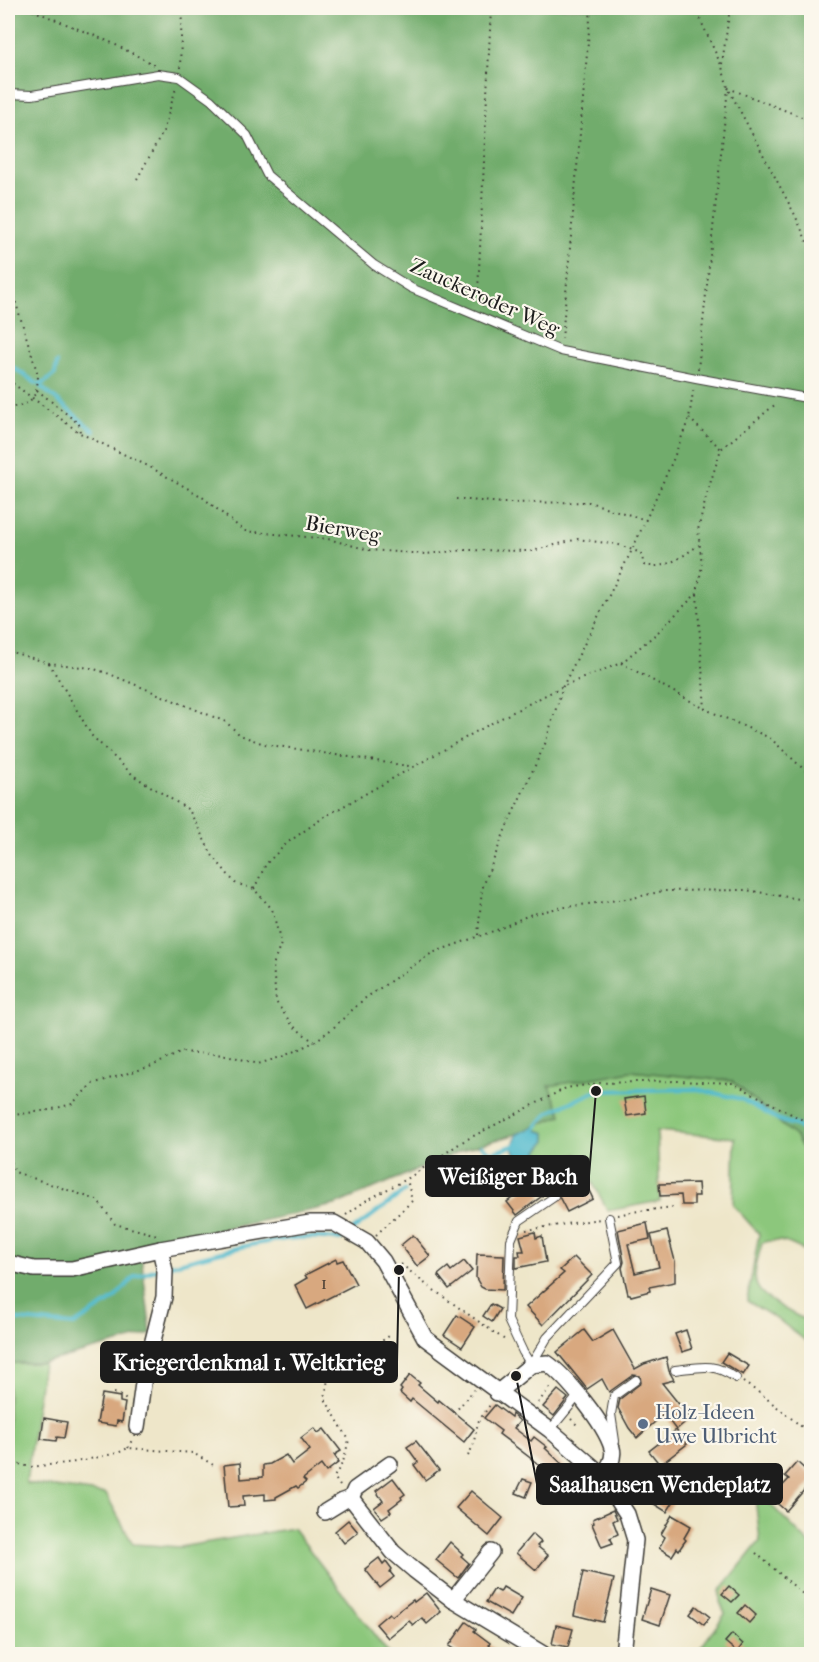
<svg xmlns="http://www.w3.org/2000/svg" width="819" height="1662" font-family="'IM FELL French Canon',serif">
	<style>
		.green { fill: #8cc77c; stroke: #54724c; stroke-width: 1.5 }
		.forest { fill: #71ac6c; stroke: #466444; stroke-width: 1.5 }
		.water { fill: #50bacd; stroke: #366b74; stroke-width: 1.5 }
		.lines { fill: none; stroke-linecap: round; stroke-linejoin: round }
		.stream { stroke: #50bacd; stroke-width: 4 }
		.building { fill: #d8a87f }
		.lane-casing { stroke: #3c3a36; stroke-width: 10 }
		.street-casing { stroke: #3c3a36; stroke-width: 18 }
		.path { stroke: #3c3a36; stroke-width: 2; stroke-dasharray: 1.5 4.5; stroke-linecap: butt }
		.lane { stroke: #fff; stroke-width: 8 }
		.street { stroke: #fff; stroke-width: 15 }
		.service-dot { fill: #5c6f8a; stroke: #fbf7ec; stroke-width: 2 }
		.labels { text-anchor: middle; stroke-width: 4.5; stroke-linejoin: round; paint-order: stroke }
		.number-label { font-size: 18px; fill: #4b3f35 }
		.street-label { font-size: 21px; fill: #1c1c1c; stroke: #fbf7ec }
		.service-label { font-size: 21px; fill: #4e5e75; stroke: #fbf7ec; text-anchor: start }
		.leader { fill: none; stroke: #1c1c1c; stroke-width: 2 }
		.callout-dot { fill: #1c1c1c; stroke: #fbf7ec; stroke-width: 2 }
		.callout { fill: #1c1c1c; stroke: #1c1c1c; stroke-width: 2 }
		.callout-label { font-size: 22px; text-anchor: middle; font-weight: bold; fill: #fff }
	</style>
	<rect width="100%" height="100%" fill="#fbf7ec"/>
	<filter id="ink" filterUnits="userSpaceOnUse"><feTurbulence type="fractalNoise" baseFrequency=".0167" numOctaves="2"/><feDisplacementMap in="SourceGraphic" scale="12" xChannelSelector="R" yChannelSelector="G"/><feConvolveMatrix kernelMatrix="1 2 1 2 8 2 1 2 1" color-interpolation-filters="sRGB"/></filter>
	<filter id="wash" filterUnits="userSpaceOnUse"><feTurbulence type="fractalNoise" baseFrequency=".008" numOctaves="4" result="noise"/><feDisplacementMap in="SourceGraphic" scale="24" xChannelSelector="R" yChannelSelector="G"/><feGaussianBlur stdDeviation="1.35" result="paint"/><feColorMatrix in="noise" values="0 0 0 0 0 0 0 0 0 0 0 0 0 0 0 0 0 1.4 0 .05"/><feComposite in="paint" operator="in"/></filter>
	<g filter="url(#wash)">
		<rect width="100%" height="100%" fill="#eee6c9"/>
		<g class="green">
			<path d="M631 1071 732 1081 796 1137 811 1164V1254C794 1246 781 1236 762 1243 759 1255 752 1274 757 1286 763 1300 798 1316 811 1323V1345L780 1321 747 1301 759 1234 733 1205 735 1138 657 1131 660 1201 608 1211 577 1154 533 1173 519 1160 536 1154 546 1133 531 1128 562 1115 548 1086Z"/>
			<path d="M8 1363H43L26 1483 106 1494 133 1544 180 1547 293 1528 389 1654H8Z"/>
			<path d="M754 1488 811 1545V1654H765L758 1650 749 1654H696L725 1614 720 1602V1591L760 1541Z"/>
		</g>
		<path class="forest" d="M8 8H811V1164L796 1137 732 1081 631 1071 549 1086 562 1115 517 1134 468 1148 335 1205 140 1247 151 1334 43 1363H8Z"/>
		<path class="water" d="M531 1128 546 1133V1141L536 1154 519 1160 512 1148 517 1134Z"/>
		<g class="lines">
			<g class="stream">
				<path d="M57 363 55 374 44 383H40L41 387 94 431"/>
				<path d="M8 364 36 383"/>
				<path d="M533 1131 549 1112 596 1091 696 1089 741 1099 779 1120 797 1126 812 1136"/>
				<path d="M482 1146 491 1153 516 1145"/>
				<path d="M353 1230 405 1191"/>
				<path d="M167 1266C218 1253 289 1230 340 1240L347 1234"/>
				<path d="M8 1319 74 1325 114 1299 134 1277 160 1268"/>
			</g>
		</g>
		<g id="blocks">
			<g class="building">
				<path d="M644 1096 646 1113 627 1116 624 1099Z"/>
				<path d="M571 1176 577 1186 585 1182 593 1199 567 1212 553 1185Z"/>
				<path d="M532 1183 542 1196 517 1215 507 1202Z"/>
				<path d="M698 1183 699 1196H694V1205H682L681 1195 660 1196 659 1184Z"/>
				<path d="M647 1223 650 1239 628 1244 635 1273 659 1267 651 1235 667 1231 675 1261V1282L649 1287 650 1291 631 1296 630 1294H628L622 1268 624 1262 618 1230Z"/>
				<path d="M535 1232 536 1238 542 1236 546 1262 516 1268V1256H520L519 1251H524L520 1236Z"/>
				<path d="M413 1235 430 1256 417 1266 401 1245Z"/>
				<path d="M477 1254 504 1255 503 1290 485 1289 481 1287 476 1278Z"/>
				<path d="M574 1257 592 1275 543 1325 526 1307 564 1273 560 1270Z"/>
				<path d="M336 1259 337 1262 343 1260 356 1284 307 1309 295 1285 307 1278 305 1275Z"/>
				<path d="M464 1261 472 1271 449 1289 438 1275 448 1267 451 1271Z"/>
				<path d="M491 1304 500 1309 492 1322 483 1316Z"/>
				<path d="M457 1315 475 1327 462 1347 444 1335Z"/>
				<path d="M584 1330 593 1342 613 1330 635 1369 644 1364 666 1357 669 1371 674 1380 662 1383 690 1418 676 1430 664 1414 637 1438 629 1428 618 1408 620 1399 641 1383 640 1376 633 1375 609 1392 602 1379 587 1389 557 1352Z"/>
				<path d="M686 1330 692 1349 682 1352 675 1334Z"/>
				<path d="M727 1353 749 1366 743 1375 721 1362Z"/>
				<path d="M410 1375 420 1383 418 1385 438 1402 439 1400 474 1429 464 1442 412 1399 410 1402 400 1393 402 1390 400 1388Z"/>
				<path d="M558 1390 568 1398 554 1416 543 1407Z"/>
				<path d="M102 1394 120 1397V1402L125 1403 122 1422 117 1421 116 1426 97 1423Z"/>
				<path d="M495 1405 511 1417 512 1414 520 1421 514 1428 531 1441 534 1437 547 1447 545 1448 578 1479 570 1490 555 1478 546 1489 537 1481 546 1470 499 1434 501 1431 484 1418Z"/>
				<path d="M44 1418 67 1422 64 1438 57 1437 56 1441 41 1439Z"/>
				<path d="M314 1428 318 1433 324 1429 341 1451 334 1455 339 1462 326 1472 321 1465 303 1479 306 1482 298 1488 296 1486 276 1497V1499L265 1500V1494L243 1496 244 1506 228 1507 224 1465 240 1463 241 1479 263 1477V1465L270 1464 286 1455 292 1464 310 1450 301 1438Z"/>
				<path d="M676 1430 687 1444 660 1465 649 1451Z"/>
				<path d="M416 1441 439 1470 425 1480 414 1465 418 1462 407 1447Z"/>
				<path d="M797 1462 812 1476V1481L786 1511 771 1498 789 1479 785 1476Z"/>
				<path d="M661 1476 676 1485 670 1494 676 1498 667 1512 646 1499Z"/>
				<path d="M393 1478 405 1494 401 1497 402 1499 389 1509 391 1512 382 1518 374 1508 383 1501 376 1491Z"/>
				<path d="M523 1479 532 1482 526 1497 516 1493Z"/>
				<path d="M471 1491 503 1518 489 1536 456 1508Z"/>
				<path d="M613 1510 617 1519 613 1521 618 1534 610 1538 613 1543 602 1547 592 1524 594 1523 593 1519Z"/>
				<path d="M672 1515 691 1526 684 1538 686 1540 683 1544 679 1550 677 1548 672 1556 659 1548 665 1537 661 1534Z"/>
				<path d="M348 1520 358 1532 344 1543 335 1531Z"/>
				<path d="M532 1534 541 1542 537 1546 548 1555 536 1570 516 1553Z"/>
				<path d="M450 1542 463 1554 461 1556 469 1563 458 1578 436 1560Z"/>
				<path d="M379 1558 383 1564 386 1561 392 1569 390 1572 394 1577 380 1588 365 1569Z"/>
				<path d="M583 1572 614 1579 603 1622 574 1615Z"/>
				<path d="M729 1586 739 1595 732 1602 722 1594Z"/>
				<path d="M503 1587 522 1598 511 1616 486 1602 494 1589 500 1592Z"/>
				<path d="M651 1589 670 1595 660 1625 642 1619Z"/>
				<path d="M426 1593 441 1612 427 1624 422 1618 413 1625 409 1621 388 1638 376 1624 389 1613 392 1616 413 1600 414 1602Z"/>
				<path d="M745 1605 756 1615 749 1623 738 1613Z"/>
				<path d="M696 1606 710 1617 704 1625 690 1614Z"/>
				<path d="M466 1622 476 1629 474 1631 490 1643 489 1645 501 1654H461L449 1646Z"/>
				<path d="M556 1625 573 1629 568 1647 552 1644Z"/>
				<path d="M732 1634 743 1644 737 1652 725 1642Z"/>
			</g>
		</g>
	</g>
	<g filter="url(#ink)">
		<use href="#blocks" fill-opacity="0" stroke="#3c3a36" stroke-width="1.5"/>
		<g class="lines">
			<defs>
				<g id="lane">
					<path d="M8 94 32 95 158 74 179 77 211 100 247 135 267 175 374 265 411 288 561 351 696 378 812 399"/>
					<path d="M554 1197 519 1221 511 1240 508 1320 523 1352 531 1365 547 1338 618 1263 609 1218"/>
					<path d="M675 1370C701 1367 713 1362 736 1378"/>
					<path d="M550 1430 578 1396"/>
					<path d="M615 1441 611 1414 614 1396 636 1380"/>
				</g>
				<g id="street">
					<path d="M8 1263 34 1269H72L160 1249 310 1223H334L367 1242 383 1261 425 1338 550 1430 593 1467 614 1494 627 1514 635 1540 623 1654"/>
					<path d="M497 1393 531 1365 547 1363C567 1377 605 1424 612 1448 615 1458 608 1470 601 1477"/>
					<path d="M137 1427 144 1376 164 1297 165 1271 160 1249"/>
					<path d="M351 1498 393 1552 414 1570 453 1600 543 1654"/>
					<path d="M325 1512 343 1501 351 1498 355 1489 390 1464"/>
					<path d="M453 1600 491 1552"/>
				</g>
			</defs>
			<use href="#lane" class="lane-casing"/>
			<use href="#street" class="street-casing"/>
			<g class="path">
				<path d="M27 8 110 42 155 65"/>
				<path d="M695 8 722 67 728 88 795 215 812 253"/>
				<path d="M722 64 730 8"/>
				<path d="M180 68 182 8"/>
				<path d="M728 88 812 121"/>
				<path d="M137 179 163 132 176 88"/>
				<path d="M8 267 11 287 38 375C37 400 31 404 8 408"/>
				<path d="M483 306 478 292 491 8"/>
				<path d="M562 339 591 8"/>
				<path d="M698 369 728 88"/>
				<path d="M8 380 80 433 150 467 201 496 244 531 328 539 369 550 425 554 465 550 532 551 578 539 619 545 641 553 644 565C666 570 681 557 699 545"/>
				<path d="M37 390 79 424 80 433"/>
				<path d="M689 418 721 449"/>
				<path d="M456 499 505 503 589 502 646 520"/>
				<path d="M697 594 705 709 770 738 812 777"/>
				<path d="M8 651 49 663 91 668 107 673 226 722 240 735 264 744 415 767"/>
				<path d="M49 663 92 736 134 776 189 810 212 855 235 883 254 889 272 909 281 944 273 965 276 1002 293 1026 314 1042"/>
				<path d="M621 663 705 709"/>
				<path d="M254 889 266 864 287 843 324 817 488 725 563 686 621 663 657 633 697 593 702 565 698 530 708 490 721 449 777 403"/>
				<path d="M478 935 482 889 506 828 545 744 563 686 632 550 673 460 689 418 694 386"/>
				<path d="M8 1128 14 1115 49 1110 72 1104 92 1084 152 1066 182 1052 227 1055 258 1064 284 1056 314 1042 333 1028 364 999 432 953 499 929 529 915 558 908 633 898 663 891 746 890 812 901"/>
				<path d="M8 1157 15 1172 97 1200 115 1224 157 1235"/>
				<path d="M346 1215 367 1200 407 1179 462 1142 566 1088 600 1083 676 1081 733 1083 812 1125"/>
				<path d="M618 1215 631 1212 674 1207"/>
				<path d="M526 1230 600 1219"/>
				<path d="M376 1235 412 1201 407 1179"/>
				<path d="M401 1264 428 1286 505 1340"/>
				<path d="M743 1382 761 1394 812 1435"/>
				<path d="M114 1393 122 1396 126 1400"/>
				<path d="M538 1403 551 1386"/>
				<path d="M454 1413 474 1390"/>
				<path d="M571 1419 577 1425"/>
				<path d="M128 1448 133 1438"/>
				<path d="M468 1456 473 1446 478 1422 490 1405"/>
				<path d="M8 1461 30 1467 76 1462 118 1453 128 1448 193 1453 215 1466"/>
				<path d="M340 1486 334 1477 343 1462 349 1440 325 1399 328 1378 392 1334"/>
				<path d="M756 1553 812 1602"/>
			</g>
			<use href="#lane" class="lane"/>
			<use href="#street" class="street"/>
		</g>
	</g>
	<circle class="service-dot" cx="643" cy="1424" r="6"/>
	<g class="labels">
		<g class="number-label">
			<text x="324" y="1289">1</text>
		</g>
		<g class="street-label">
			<text transform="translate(485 297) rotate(24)" y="7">Zauckeroder Weg</text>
			<text transform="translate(343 529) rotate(10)" y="7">Bierweg</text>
		</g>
		<g class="service-label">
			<text x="655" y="1419">Holz-Ideen<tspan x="655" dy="24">Uwe Ulbricht</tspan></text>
		</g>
	</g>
	<path class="leader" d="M596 1091L589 1176M399 1270L397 1362M516 1376L537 1484"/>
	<g class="callout-dot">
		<circle cx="596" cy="1091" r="6"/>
		<circle cx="399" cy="1270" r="6"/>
		<circle cx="516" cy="1376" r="6"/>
	</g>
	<g class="callout">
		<rect x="426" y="1156" width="163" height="40" rx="6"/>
		<rect x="101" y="1342" width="296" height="40" rx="6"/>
		<rect x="537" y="1464" width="245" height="40" rx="6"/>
	</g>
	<g class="callout-label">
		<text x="508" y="1184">Weißiger Bach</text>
		<text x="249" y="1370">Kriegerdenkmal 1. Weltkrieg</text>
		<text x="660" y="1492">Saalhausen Wendeplatz</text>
	</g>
	<rect width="819" height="1662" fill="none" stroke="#fbf7ec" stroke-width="30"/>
</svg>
